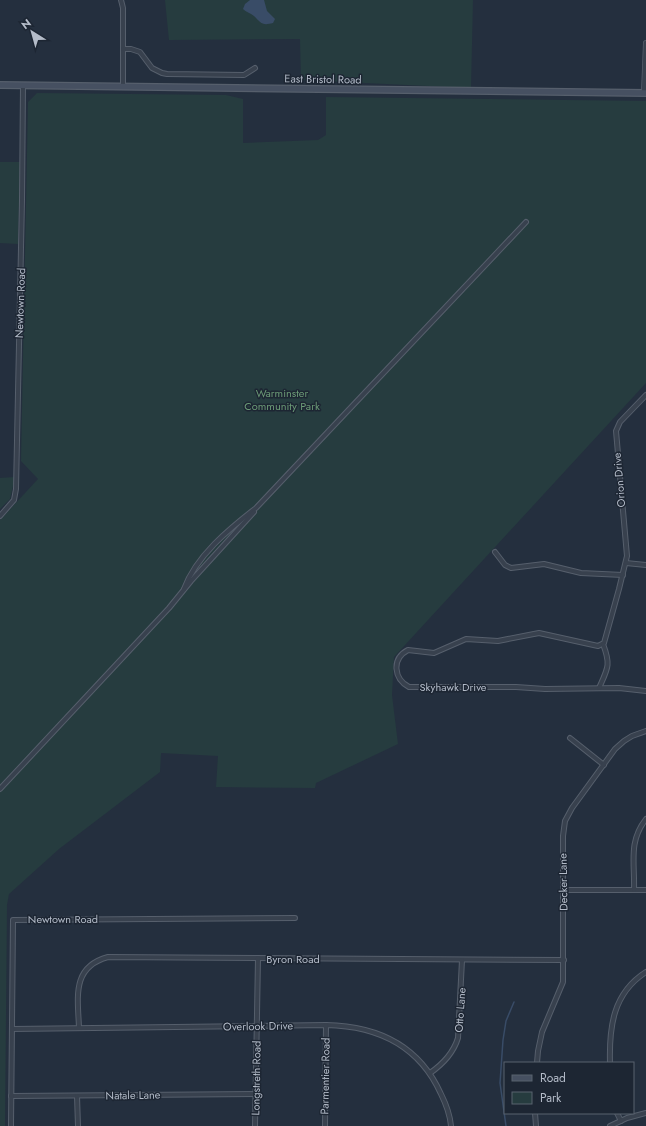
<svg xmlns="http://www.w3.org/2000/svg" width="646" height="1126" font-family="Jost,sans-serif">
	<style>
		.green { fill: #263c3f }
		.water { fill: #394c67 }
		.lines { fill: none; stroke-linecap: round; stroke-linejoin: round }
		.stream { stroke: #394c67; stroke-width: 1.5 }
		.minor-casing { stroke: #565f6c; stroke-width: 6 }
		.tertiary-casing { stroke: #565f6c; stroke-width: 6 }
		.secondary-casing { stroke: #565f6c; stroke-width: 8 }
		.minor { stroke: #38414e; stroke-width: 4 }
		.tertiary { stroke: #38414e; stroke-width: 4.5 }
		.secondary { stroke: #465061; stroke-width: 5.5 }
		.labels { text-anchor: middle; stroke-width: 3; stroke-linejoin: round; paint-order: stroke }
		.street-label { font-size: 11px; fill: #b4bcc9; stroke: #1d2633 }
		.park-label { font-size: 11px; fill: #6b9a76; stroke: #1d2633 }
	</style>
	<rect width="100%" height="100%" fill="#242f3e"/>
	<g class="green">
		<path d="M165 0H473L471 88 301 80 300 39 169 40Z"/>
		<path d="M37 93 226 95 243 99V143L318 140 326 135V97L646 101V383L394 657 392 695 398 744 316 783 315 788 216 787 218 756 161 753 160 772 59 849 9 894 7 905 5 1126H0V520L38 479 21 461 28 102Z"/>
		<path d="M0 162H20L18 244 0 243Z"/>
		<path d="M15 477 10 499 0 509V478Z"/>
	</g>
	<path class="water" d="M250 0H264L267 11 275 19 273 23C262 26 261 23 254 16 250 13 246 12 243 9L245 4Z"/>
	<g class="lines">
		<path class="stream" d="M506 1126 500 1083 503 1040 506 1021 514 1002"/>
		<defs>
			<g id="minor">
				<path d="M121 0 123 8V87"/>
				<path d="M123 49H131L140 52 152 68 162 73 167 74 244 75 255 68"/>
				<path d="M646 395 620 422 616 431 627 556 619 589 604 643 598 646 539 633 498 641 466 639 434 653 408 650C391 659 394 679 409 687H516L545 689 619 688 646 691"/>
				<path d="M0 516 14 500 16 489 22 200 23 85"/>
				<path d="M495 552 505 565 511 568 544 564 581 573 623 575"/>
				<path d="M626 563 646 565"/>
				<path d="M184 589C196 556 229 529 256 508L526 222"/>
				<path d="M599 688C608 668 611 665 603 644"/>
				<path d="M570 738 604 765"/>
				<path d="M0 789 169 608 191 581 254 512"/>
				<path d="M563 890H646"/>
				<path d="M634 890C635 863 628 842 646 819"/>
				<path d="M79 1028C78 998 71 967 108 957L564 960"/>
				<path d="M12 1029 326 1025C378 1026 419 1045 441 1094 446 1104 450 1115 451 1126"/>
				<path d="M537 1063 538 1051 542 1032 563 982V836L565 821 572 808 615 749 624 741 632 736 646 731"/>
				<path d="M610 1063C609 1027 613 993 646 972"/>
				<path d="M430 1073C443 1064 453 1054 458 1038L462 960"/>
				<path d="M11 1096 256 1094"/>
				<path d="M77 1096 78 1126"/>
				<path d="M535 1113 536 1126"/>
				<path d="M617 1113 621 1121"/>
				<path d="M11 1126 13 920 295 918"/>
				<path d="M255 1126 258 958"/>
				<path d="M325 1126 326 1025"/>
				<path d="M610 1126 627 1118 646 1113"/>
			</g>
			<path id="tertiary" d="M644 93 646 43"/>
			<path id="secondary" d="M0 85 646 93"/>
		</defs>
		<use href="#minor" class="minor-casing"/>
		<use href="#tertiary" class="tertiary-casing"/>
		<use href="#secondary" class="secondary-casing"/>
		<use href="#minor" class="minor"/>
		<use href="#tertiary" class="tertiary"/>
		<use href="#secondary" class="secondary"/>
	</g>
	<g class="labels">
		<g class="street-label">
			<text transform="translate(323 79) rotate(1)" y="4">East Bristol Road</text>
			<text transform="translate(20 303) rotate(-88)" y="4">Newtown Road</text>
			<text transform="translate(619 480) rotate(-95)" y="4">Orion Drive</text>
			<text x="453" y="691">Skyhawk Drive</text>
			<text transform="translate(563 882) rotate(-91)" y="4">Decker Lane</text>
			<text x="63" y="923">Newtown Road</text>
			<text x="293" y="963">Byron Road</text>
			<text transform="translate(460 1010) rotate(-86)" y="4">Otto Lane</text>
			<text transform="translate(258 1026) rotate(-1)" y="4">Overlook Drive</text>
			<text transform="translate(325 1076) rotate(-89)" y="4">Parmentier Road</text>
			<text transform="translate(256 1078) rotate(-89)" y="4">Longstreth Road</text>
			<text transform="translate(133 1095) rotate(-1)" y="4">Natale Lane</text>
		</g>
		<g class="park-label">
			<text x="282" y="397">Warminster<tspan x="282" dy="13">Community Park</tspan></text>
		</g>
	</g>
	<rect x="504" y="1062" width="130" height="52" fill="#1d2633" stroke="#59626f"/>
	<rect x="512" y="1075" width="20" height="6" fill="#465061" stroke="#59626f"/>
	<text x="540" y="1082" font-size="12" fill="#b4bcc9">Road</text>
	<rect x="512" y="1092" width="20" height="12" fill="#263c3f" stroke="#59626f"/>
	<text x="540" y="1102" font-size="12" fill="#b4bcc9">Park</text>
	<g transform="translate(32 32) rotate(323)" stroke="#1d2633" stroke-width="3" paint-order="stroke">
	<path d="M0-3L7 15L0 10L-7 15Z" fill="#b4bcc9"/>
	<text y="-6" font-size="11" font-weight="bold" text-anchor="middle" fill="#b4bcc9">N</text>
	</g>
</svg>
